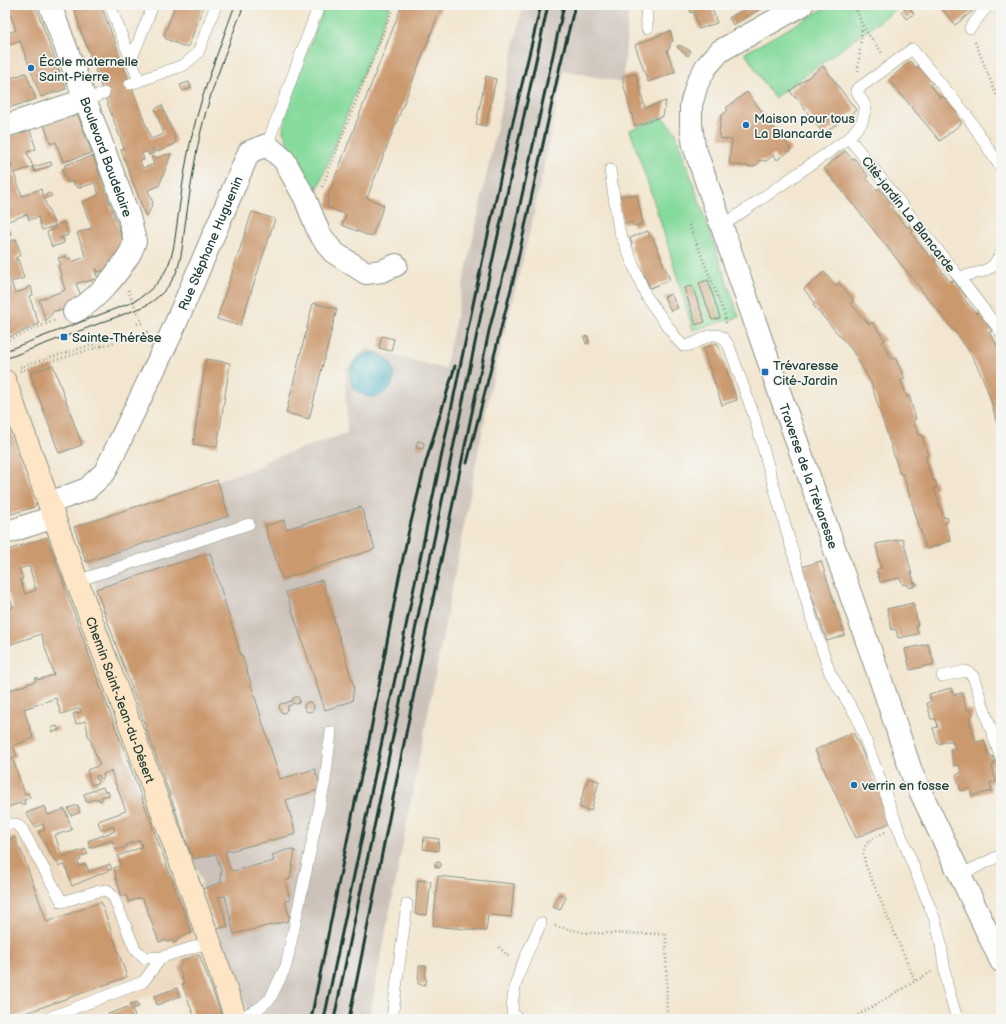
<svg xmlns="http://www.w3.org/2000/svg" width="1006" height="1024" font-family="'Balsamiq Sans',sans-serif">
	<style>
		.built { fill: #edd7bb }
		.industrial { fill: #ccc2b9 }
		.green { fill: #85da9c; stroke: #528c68 }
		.water { fill: #43afc0; stroke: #31767a }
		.building { fill: #cb996e; fill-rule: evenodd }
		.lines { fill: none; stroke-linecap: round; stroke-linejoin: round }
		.lane-casing { stroke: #889282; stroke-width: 12 }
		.street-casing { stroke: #889282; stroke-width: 24 }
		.secondary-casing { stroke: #889282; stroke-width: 24 }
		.path { stroke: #889282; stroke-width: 2.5; stroke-dasharray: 1 3; stroke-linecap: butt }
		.lane { stroke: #fff; stroke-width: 11 }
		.street { stroke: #fff; stroke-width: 22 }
		.secondary { stroke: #fee5c5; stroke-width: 22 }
		.tram { stroke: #1f3d34; stroke-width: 1 }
		.rail { stroke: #1f3d34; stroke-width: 3 }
		.poi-dot { fill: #1f6fb2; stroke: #f6f6f2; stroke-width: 1.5 }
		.labels { text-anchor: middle; stroke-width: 3.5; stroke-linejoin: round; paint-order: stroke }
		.poi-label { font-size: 13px; fill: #1f3d34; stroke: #f6f6f2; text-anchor: start }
		.street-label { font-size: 13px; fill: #1f3d34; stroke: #f6f6f2 }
	</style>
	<rect width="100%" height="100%" fill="#f6f6f2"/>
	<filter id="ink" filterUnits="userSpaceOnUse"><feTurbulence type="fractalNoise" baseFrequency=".025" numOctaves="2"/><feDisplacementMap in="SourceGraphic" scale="8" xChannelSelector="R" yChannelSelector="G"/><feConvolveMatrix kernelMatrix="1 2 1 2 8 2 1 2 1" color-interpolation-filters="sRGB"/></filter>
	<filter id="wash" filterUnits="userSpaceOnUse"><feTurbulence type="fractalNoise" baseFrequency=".012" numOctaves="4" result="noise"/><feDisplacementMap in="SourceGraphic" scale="16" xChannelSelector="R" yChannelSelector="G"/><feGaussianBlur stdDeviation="0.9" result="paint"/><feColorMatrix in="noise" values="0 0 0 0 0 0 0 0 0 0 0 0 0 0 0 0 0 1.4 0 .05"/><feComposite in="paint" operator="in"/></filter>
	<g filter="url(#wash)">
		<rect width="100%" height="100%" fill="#f2e6d0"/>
		<g class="built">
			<path d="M45 32 66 89 5 109V47Z"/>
			<path d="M5 774 20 803 70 886 161 848 207 975 85 1019H5Z"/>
		</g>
		<path class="industrial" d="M523 5H629L623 83 564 70 532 223 490 391 369 1019H251L201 886 202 883 74 527 265 465 264 461 347 433 345 370 366 348 445 369Z"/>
		<g class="green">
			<path d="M325 5H390L318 188 308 184 294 158 283 131 286 110Z"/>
			<path d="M830 5H902L774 98 745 53Z"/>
			<path d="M662 117 675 131 739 317 693 330 661 223 630 130Z"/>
		</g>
		<circle class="water" cx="372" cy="375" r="22"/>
		<g id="blocks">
			<g class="building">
				<path d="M5 5H35L66 89 41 97 20 41 5 47V34L16 30 10 13 5 14Z"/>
				<path d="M71 5H101L151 139 164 134 155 109 162 105 172 131H173L176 141 175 144 157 152 154 148 153 149 154 153 149 155 147 151 142 153 144 160 140 161 143 168 154 164 151 157 154 156 155 158 165 155 171 154 159 186 148 190 153 203 147 217H146L121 150 124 148 95 70 96 69 78 24H79L74 9H73Z"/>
				<path d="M175 5H204L189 45 185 47 166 39 164 35 171 17Z"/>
				<path d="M402 5H442L367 198 384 205 372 237 342 225 346 215 327 207 329 193Z"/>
				<path d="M691 5H713L714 7 712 8 717 23 699 29 694 12 691 13 690 8 692 7Z"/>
				<path d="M752 5H767L733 25 729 18Z"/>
				<path d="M939 5H976L978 7 955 25Z"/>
				<path d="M909 7 914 14 906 19 901 12Z"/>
				<path d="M670 31 673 41 670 43V47L667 51 675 72 648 82 635 45Z"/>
				<path d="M679 45 691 51 688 56 677 47Z"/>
				<path d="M910 61 916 68 918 66 933 83 930 85 941 98 943 96 959 113 956 115 962 123 940 141 889 80Z"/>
				<path d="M823 66 856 110 822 135 821 133 822 132 796 97 795 98 790 91Z"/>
				<path d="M26 73 36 99 5 109V80Z"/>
				<path d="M636 74 645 108 666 101 663 116 635 126 623 83V76Z"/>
				<path d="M486 76 496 79 486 126 476 124Z"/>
				<path d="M189 82 191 88 183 91 180 85Z"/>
				<path d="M747 92 791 150 777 160 774 155 766 161 759 160V163L753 167 729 164 732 140 720 138V134H719L721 116 728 110 726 108Z"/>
				<path d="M77 113 92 153 63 162 56 142 51 144 44 125Z"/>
				<path d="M30 130 36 149 27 152 33 167 14 173 22 196 41 189 43 196 50 193 52 196 44 199 55 226 64 222 68 235 59 238H63L64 243 52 247 47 232 56 228 55 226 42 230 38 217 29 220 27 214 6 222 11 234 5 236 7 242 16 239 21 255 16 257V260L18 259 24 278 11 282 15 293 27 289V288L31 286 33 295 29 296 39 324 7 338 5 333V170L12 168 10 162 5 164V138Z"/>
				<path d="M845 151 852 159 854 158 868 176 866 178 877 190 879 188 893 206 891 208 907 228 909 226 913 231 911 233 930 257 932 255 936 260 935 262 950 282 953 280 966 297 964 299 976 313 979 312 992 331 989 332 999 349 1001 347V423H997L990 397 982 376 972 356 960 338 824 168Z"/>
				<path d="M93 156 124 243 112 268 98 272 97 269 95 270 98 279 95 280V279L85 282 84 281 76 284 82 298 63 310 54 311 46 321 39 300 65 290 61 277 62 276 58 266 61 265 58 258 66 256 67 259 70 258 71 262 86 257 77 233 92 228 82 202 99 195 95 183 78 188 76 185H74L73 181 68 183 62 169 65 168V165Z"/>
				<path d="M51 162 52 165 35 172 33 167Z"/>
				<path d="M630 195V196L637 195 643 224 633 226 632 222 623 223 617 197Z"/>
				<path d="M252 212 275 219 240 326 217 319Z"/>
				<path d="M648 231 650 237 652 236 670 280 650 288 630 245 632 244 630 238Z"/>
				<path d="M824 272 836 286 839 283 854 300 850 303 869 324 872 322 885 340 882 342 892 359 895 358 900 368 905 379 901 380 907 397 909 396 916 419 913 420 919 435H922L928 456 925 457 933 481 935 480 937 487 934 488 944 518 947 517 948 522 945 523 951 541 926 549 903 474H900L875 396 871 383 864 370 852 350 813 305 815 303 804 289Z"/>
				<path d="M708 280 720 318 712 320 699 283Z"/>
				<path d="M692 286 705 322 696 325 684 288Z"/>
				<path d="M671 294 678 308 671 311 664 297Z"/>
				<path d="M313 303 337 309 309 419 286 413Z"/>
				<path d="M382 336 394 339 391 351 379 348Z"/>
				<path d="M588 336 589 343 586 344 584 337Z"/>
				<path d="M717 343 737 400 722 405 703 348Z"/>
				<path d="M206 359 230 363 217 447 193 444Z"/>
				<path d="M53 365 82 445 59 453 30 373Z"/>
				<path d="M11 430 37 502 34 507 5 516V432Z"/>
				<path d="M418 441 424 443 423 449 416 448Z"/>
				<path d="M217 480 229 516 86 562 74 527Z"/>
				<path d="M361 507 375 549 282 579 265 526 284 520 286 529Z"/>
				<path d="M47 537 99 683 192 933 177 938 178 941 174 943 173 940 167 942 166 940 159 942 143 899 139 898 129 902 126 895 122 896 115 875 116 874 114 868 121 865 118 856 142 847 140 840 126 845V847L116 850 112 840 90 848 88 841 115 831 113 826 101 830 98 821 126 811 111 771 103 774 104 778 101 779 99 775 96 776 98 783 91 785 87 770 100 765 87 732H88L85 721 76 724 73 714 81 712 80 708 61 714 56 698 24 709 33 738 13 746 17 756 12 758 25 794 28 793 30 798 24 800 25 804 21 805 20 803 5 808V772L6 771H5V748H6L5 743V692L36 681 35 678H38V680L54 675 41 634 5 646V610L13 607 5 585V551ZM29 566 36 590 25 594 20 579H23L19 569Z"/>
				<path d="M903 539 914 583H916V586L909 588 908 584 903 585 900 578 880 582 877 569 881 568 876 544Z"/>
				<path d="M210 553 241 656 242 655 280 779 315 769 321 789 286 800 296 834 225 852 229 867 232 871 274 861 272 855 290 849 295 851 290 879 285 881 290 900 285 901 289 917 288 921 234 934 225 896 218 897 228 926 217 929 202 889 222 882 220 874H222L216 854 193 859 96 589Z"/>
				<path d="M821 561 845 635 827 641 802 567Z"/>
				<path d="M322 580 354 687 352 701 325 710 286 592Z"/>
				<path d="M913 603 918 625H916L918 634 898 638 896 629 892 630 887 609Z"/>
				<path d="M928 644 934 664 910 670 905 649Z"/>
				<path d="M951 688 954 695 962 693 966 709 970 710 972 712 973 715 971 718 969 719 976 742 984 740 989 756H992L995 759V762L994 765 992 766 996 782 990 783 992 791 972 796 970 789 961 791 956 775 961 773 959 765 954 766 950 749 955 748 952 740 938 744 933 728 938 727 936 719H931L927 703 931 701 929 694Z"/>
				<path d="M295 697H298L300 700 299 703 296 704 293 703 290 706H287L288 708 286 711 284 713 281 712 279 707 280 704 284 703 286 704 287 702 292 701 293 698Z"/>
				<circle cx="309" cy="707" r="5"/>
				<path d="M57 726 59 730 53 732 51 728Z"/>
				<path d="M853 732 894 821 856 838 815 750Z"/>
				<path d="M588 778 599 781 591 811 579 807Z"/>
				<path d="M103 787 105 792 108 791 109 795 101 797 102 800 99 801 98 798 86 802 84 794Z"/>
				<path d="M78 805 80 812 71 816 68 808Z"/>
				<path d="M45 806 48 815 65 809 72 830 55 835 62 857 86 849 88 854 80 857 81 860 78 861 79 866 86 864 89 872 110 864 112 869 72 886 65 865 59 866 55 859 54 860 38 832 45 830 43 824 35 827 26 813Z"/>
				<path d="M7 832 10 839 15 837 19 850H21L47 922 101 902 127 977 9 1019H5V833Z"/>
				<path d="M424 837 439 839 438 851 423 849Z"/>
				<circle cx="438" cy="865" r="3"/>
				<path d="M438 876 514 884 511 917 488 915 486 931 433 926Z"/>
				<path d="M418 880 431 881 427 915 415 914Z"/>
				<path d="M559 894 566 897 560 910 553 907Z"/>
				<path d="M199 954 209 981 223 1019H195L182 984H184L179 968 180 966 182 965 181 961Z"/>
				<path d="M419 966H426L425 978 427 981 425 983V985L418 984Z"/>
				<path d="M177 988 180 996 157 1005 154 996Z"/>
				<path d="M137 1002 139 1007 132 1009 136 1019H114L113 1015 109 1017 108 1014 131 1006 130 1004Z"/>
			</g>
		</g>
	</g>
	<g filter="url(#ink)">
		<use href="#blocks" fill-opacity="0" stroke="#889282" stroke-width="1"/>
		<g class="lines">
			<defs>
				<g id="lane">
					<path d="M110 5 139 81"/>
					<path d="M646 5 647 28"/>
					<path d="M970 28 986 8 983 5"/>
					<path d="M131 60 153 5"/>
					<path d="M130 84 184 65 198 53 216 5"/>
					<path d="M85 100 104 93"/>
					<path d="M849 138 862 122 866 107 856 90 891 65 912 49 966 114 1001 168"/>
					<path d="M267 145 319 5"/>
					<path d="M610 170 619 230 646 296 676 338 683 346C696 347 710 328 723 338 725 340 727 343 729 346L754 416 812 620 830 673 857 717 897 825 935 920 940 939 947 985 957 1019"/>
					<path d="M722 226 849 138 959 277 981 272 992 267 1001 254"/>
					<path d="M959 277 1001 332"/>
					<path d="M77 581 249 524"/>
					<path d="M942 676 966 671 973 676 1001 759"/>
					<path d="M5 824H16L22 829 62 902 94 892 107 890 114 898 135 949 145 958 162 957 210 942"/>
					<path d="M960 875 1001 855"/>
					<path d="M46 1019 143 982 162 957"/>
					<path d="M237 1019 258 1009 270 999 286 966 325 781 331 732"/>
					<path d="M392 1019 407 904"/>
					<path d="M518 1019 512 1012C512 980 528 952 541 923"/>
				</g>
				<g id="street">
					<path id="s1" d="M50 5 129 217 135 241C133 247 131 253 127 258 115 277 94 302 74 312"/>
					<path id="s2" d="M802 5 720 51 706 67 697 84 691 105V125L694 146 772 371 882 684 912 774 1001 961"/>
					<path d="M5 126 85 100"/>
					<path id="s3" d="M49 503 87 489 105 472 172 332 249 152 267 145 284 160 305 198 319 233 333 252 366 273 382 271 396 265"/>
					<path d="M5 533 54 517"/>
				</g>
				<g id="secondary">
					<path id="s4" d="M5 381 77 581 210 942 236 1019"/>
				</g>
			</defs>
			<use href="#lane" class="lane-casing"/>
			<use href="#street" class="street-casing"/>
			<use href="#secondary" class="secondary-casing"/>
			<g class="path">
				<path d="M863 5 857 11 863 27 883 54"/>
				<path d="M1001 29C998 41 997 51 1001 62"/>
				<path d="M975 42 996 94 1001 101"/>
				<path d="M858 71 862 28"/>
				<path d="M322 187 394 5"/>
				<path d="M689 225 710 277 725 316 726 324"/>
				<path d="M128 290 142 323 137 324"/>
				<path d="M5 341 56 320"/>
				<path d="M20 367 101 342 102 346 150 331"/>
				<path d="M20 371 102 346"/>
				<path d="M885 832C866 842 860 844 866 866L915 981"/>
				<path d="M555 926 586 933 666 934 667 1019"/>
				<path d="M499 947 510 958"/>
				<path d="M851 1019 931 972"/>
			</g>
			<use href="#lane" class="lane"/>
			<use href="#street" class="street"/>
			<use href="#secondary" class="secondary"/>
			<g class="tram">
				<path d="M5 351 133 302C150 292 162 281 169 263 174 251 175 237 177 224 180 202 183 180 187 158 197 105 217 55 235 5"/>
				<path d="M5 359 143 307C158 299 169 288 176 273 182 258 183 241 185 225 189 200 192 175 197 150 206 100 226 52 244 5"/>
			</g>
			<g class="rail">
				<path d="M467 463 514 277 560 66 575 5"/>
				<path d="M311 1019 355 802 367 751 399 577 409 530 425 465 455 366"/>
				<path d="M324 1019 475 295 509 138 541 5"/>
				<path d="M334 1019 485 295 548 5"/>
				<path d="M349 1019 430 613 489 331 513 236 564 5"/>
			</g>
		</g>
	</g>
	<g class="poi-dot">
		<circle cx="31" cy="68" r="4"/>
		<circle cx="746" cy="125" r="4"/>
		<rect x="60" y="333" width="8" height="8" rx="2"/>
		<rect x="761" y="368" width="8" height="8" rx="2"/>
		<circle cx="854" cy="785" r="4"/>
	</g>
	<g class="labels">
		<g class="poi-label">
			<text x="39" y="66">École maternelle<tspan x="39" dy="15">Saint-Pierre</tspan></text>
			<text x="754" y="123">Maison pour tous<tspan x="754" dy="15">La Blancarde</tspan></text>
			<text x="72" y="342">Sainte-Thérèse</text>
			<text x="773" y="370">Trévaresse<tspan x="773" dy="15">Cité-Jardin</tspan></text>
			<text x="862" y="790">verrin en fosse</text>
		</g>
		<g class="street-label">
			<text dy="5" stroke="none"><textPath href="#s1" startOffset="162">Boulevard Baudelaire</textPath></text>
			<text transform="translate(909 214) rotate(52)" y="5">Cité-jardin La Blancarde</text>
			<text dy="5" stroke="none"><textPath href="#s3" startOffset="317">Rue Stéphane Huguenin</textPath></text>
			<text dy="5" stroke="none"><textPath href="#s2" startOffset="547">Traverse de la Trévaresse</textPath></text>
			<text dy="5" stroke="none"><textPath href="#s4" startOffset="339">Chemin Saint-Jean-du-Désert</textPath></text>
		</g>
	</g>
	<rect width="1006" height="1024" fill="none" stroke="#f6f6f2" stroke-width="20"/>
</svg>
